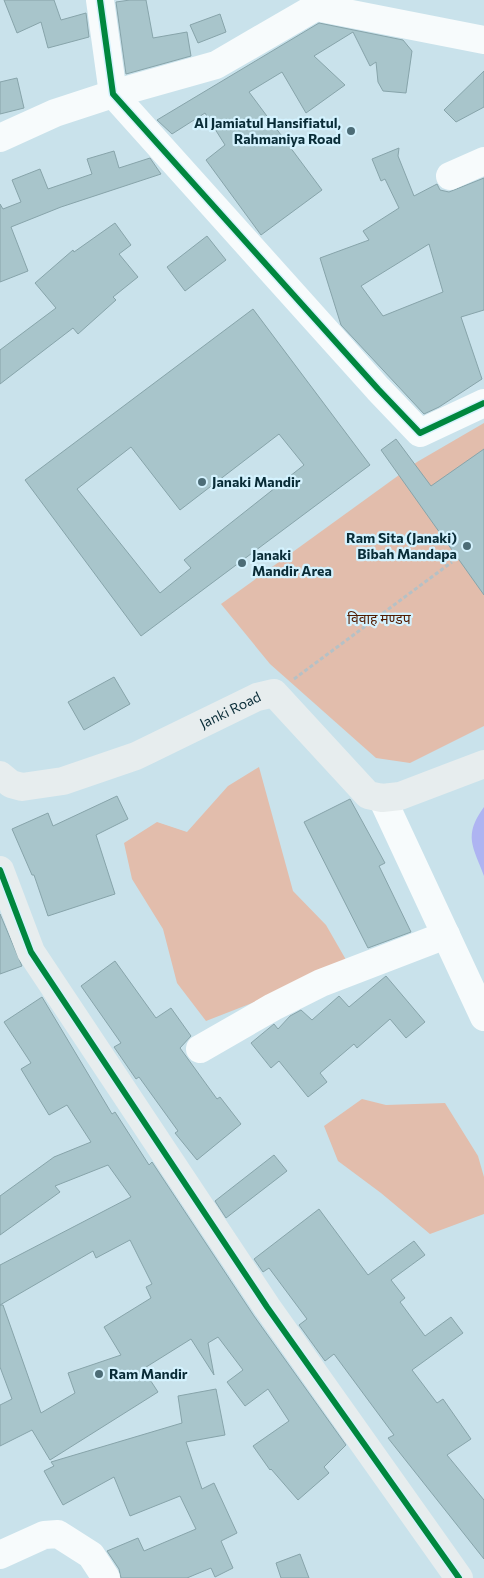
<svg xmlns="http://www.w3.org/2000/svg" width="484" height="1578" font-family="Commissioner,'Noto Sans Devanagari',sans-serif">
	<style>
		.green { fill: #e2bdac }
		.water { fill: #aeb4f2 }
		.building { fill: #a8c5cb; stroke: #87a4aa; fill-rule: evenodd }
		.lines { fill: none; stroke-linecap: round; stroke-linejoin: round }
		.path { stroke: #b5c1c6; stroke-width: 3; stroke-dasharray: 4 2.5; stroke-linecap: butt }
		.street { stroke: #f7fbfc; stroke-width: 28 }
		.secondary { stroke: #e7edee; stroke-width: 28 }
		.cycleway-casing { stroke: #d4f2fe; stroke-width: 9 }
		.cycleway { stroke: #00873e; stroke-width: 6 }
		.poi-dot { fill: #4c6c76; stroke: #d4f2fe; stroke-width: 2 }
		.labels { text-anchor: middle; stroke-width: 4.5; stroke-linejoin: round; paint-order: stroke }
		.poi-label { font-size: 14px; font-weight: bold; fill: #092c37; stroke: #d4f2fe; text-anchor: start }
		.park-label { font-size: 14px; fill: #521b00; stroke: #d4f2fe }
		.street-label { font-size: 14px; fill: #092c37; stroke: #d4f2fe }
	</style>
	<rect width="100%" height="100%" fill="#c9e2eb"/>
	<g class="green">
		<path d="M484 423V726L410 763 376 758 270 664 221 604 417 462Z"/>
		<path d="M259 767 293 891 326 925 349 965 206 1021 177 983 163 929 132 879 124 843 157 822 187 832 228 786Z"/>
		<path d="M362 1099 386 1105 445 1103 478 1156 484 1177V1214L430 1234 381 1193 338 1161 324 1126Z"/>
	</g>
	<path class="water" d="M484 807V876C473 846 463 836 484 807Z"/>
	<g class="building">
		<path d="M4 0H54L61 20 86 13 89 37 48 48 41 22 17 33Z"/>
		<path d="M130 0H146L153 38 187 32 191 56 126 74 116 2Z"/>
		<path d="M220 14 226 32 198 43 190 25Z"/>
		<path d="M319 23 403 40 412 51 406 93 383 91 378 82 376 62 370 66 353 32 314 56 345 85 306 113 282 72 249 92 322 190 261 235 206 160 225 145 205 113 172 134 157 120Z"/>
		<path d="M484 71V107L456 122 444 110Z"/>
		<path d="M17 78 24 108 0 114V82Z"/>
		<path d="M399 148 398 156 414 196 437 184 440 190 449 192 484 178V310L461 317 482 379 439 407 424 414 341 325 320 258 369 240 363 231 399 208 385 179 381 181 372 159ZM429 244 443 292 383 316 361 286Z"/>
		<path d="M114 151 119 168 150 158 161 174 61 207 11 227 28 271 0 282V204L3 209 21 202 12 180 40 169 48 189 92 174 87 159Z"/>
		<path d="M115 223 131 245 119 254 138 277 113 297 116 300 78 334 73 328 0 384V350L56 308 35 283 73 250 74 252Z"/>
		<path d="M207 236 226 260 185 291 167 267Z"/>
		<path d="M253 309 370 465 141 636 25 480ZM279 434 304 465 184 560 191 568 160 593 77 489 131 447 180 510Z"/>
		<path d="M396 439 431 486 484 449V595L381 450Z"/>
		<path d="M114 677 130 704 84 730 68 702Z"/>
		<path d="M117 796 128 819 96 835 115 894 48 916 34 875H32L12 829 48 813 53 826Z"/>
		<path d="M350 799 385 863 379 866 411 932 368 948 304 822Z"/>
		<path d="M0 914 22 966 0 974Z"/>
		<path d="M115 961 156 1018 171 1008 191 1036 180 1048 217 1099 220 1097 241 1124 197 1160 175 1133 178 1131 139 1077 136 1079 114 1047 121 1043 81 986Z"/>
		<path d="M386 976 425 1022 406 1038 390 1019 357 1048 354 1044 320 1073 327 1082 308 1097 279 1061 271 1068 251 1043 274 1024 278 1029 290 1016 301 1010 312 1020 339 996 349 1007Z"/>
		<path d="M42 997 112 1114 115 1112 149 1165 152 1162 254 1316 346 1445 324 1467 329 1473 298 1500 271 1469 270 1470 253 1446 289 1421 268 1389 245 1406 227 1382 243 1370 218 1337 208 1343 214 1375 191 1339 143 1369 158 1392 50 1460 32 1430 0 1446V1405L12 1399 0 1367V1305H3L41 1413 75 1393 68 1373 121 1355 104 1327 151 1298 146 1287 152 1284 130 1240 96 1258 93 1251 0 1305V1265L131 1197 108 1165 55 1186 60 1192 0 1235V1196L54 1157 91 1142 67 1105 49 1115 21 1069 31 1063 4 1022Z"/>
		<path d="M274 1155 287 1171 226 1218 215 1201Z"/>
		<path d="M319 1209 368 1275 414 1241 425 1255 391 1280 405 1298 400 1302 425 1336 451 1317 463 1333 412 1370 437 1403 443 1399 471 1439 447 1455 484 1500V1559L388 1438 394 1435 334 1354 325 1361 299 1325 307 1319 269 1268 263 1272 254 1259Z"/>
		<path d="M216 1389 225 1435 186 1442 202 1489 214 1483 237 1533 221 1541 233 1568 215 1577 211 1568 187 1578H121L119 1569 107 1551 138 1538 144 1551 196 1529 180 1496 130 1516 114 1477 63 1505 44 1471 54 1466 51 1462 182 1423 178 1396Z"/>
		<path d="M300 1554 309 1578H281L276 1563Z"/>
	</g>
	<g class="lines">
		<path class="path" d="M294 679 452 562"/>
		<g class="street">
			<path d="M100 0 113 94 378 389 420 433 484 403"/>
			<path d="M0 138 55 113 113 94 216 65 316 7 484 40"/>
			<path d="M450 176 484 161"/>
			<path d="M382 798 484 1017"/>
			<path d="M200 1049 273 1007 321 983 446 935"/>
			<path d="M0 1555 44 1535 58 1534 91 1555 106 1578"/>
		</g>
		<g class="secondary">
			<path id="s1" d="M0 775 11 784 22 787 63 781 136 756 257 697 274 693 368 795 382 798 400 796 484 764"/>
			<path d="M0 870 31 952 267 1307 459 1578"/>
		</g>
		<defs>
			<g id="cycleway">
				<path d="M100 0 113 94 378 389 420 433 484 403"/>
				<path d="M0 870 31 952 267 1307 459 1578"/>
			</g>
		</defs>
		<use href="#cycleway" class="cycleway-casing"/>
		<use href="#cycleway" class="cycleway"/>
	</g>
	<g class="poi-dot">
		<circle cx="351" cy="131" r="5"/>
		<circle cx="202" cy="482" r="5"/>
		<circle cx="467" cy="546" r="5"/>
		<circle cx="242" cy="563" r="5"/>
		<circle cx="99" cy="1374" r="5"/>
	</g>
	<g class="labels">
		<g class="poi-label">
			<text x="341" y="128" text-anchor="end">Al Jamiatul Hansifiatul,<tspan x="341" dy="16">Rahmaniya Road</tspan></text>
			<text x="212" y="487">Janaki Mandir</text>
			<text x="457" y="543" text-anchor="end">Ram Sita (Janaki)<tspan x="457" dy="16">Bibah Mandapa</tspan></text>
			<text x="252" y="560">Janaki<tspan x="252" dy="16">Mandir Area</tspan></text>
			<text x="109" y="1379">Ram Mandir</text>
		</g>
		<g class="park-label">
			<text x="379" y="624">विवाह मण्डप</text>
		</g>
		<g class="street-label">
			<text dy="5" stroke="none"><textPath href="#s1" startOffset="249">Janki Road</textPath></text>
		</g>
	</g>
</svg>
